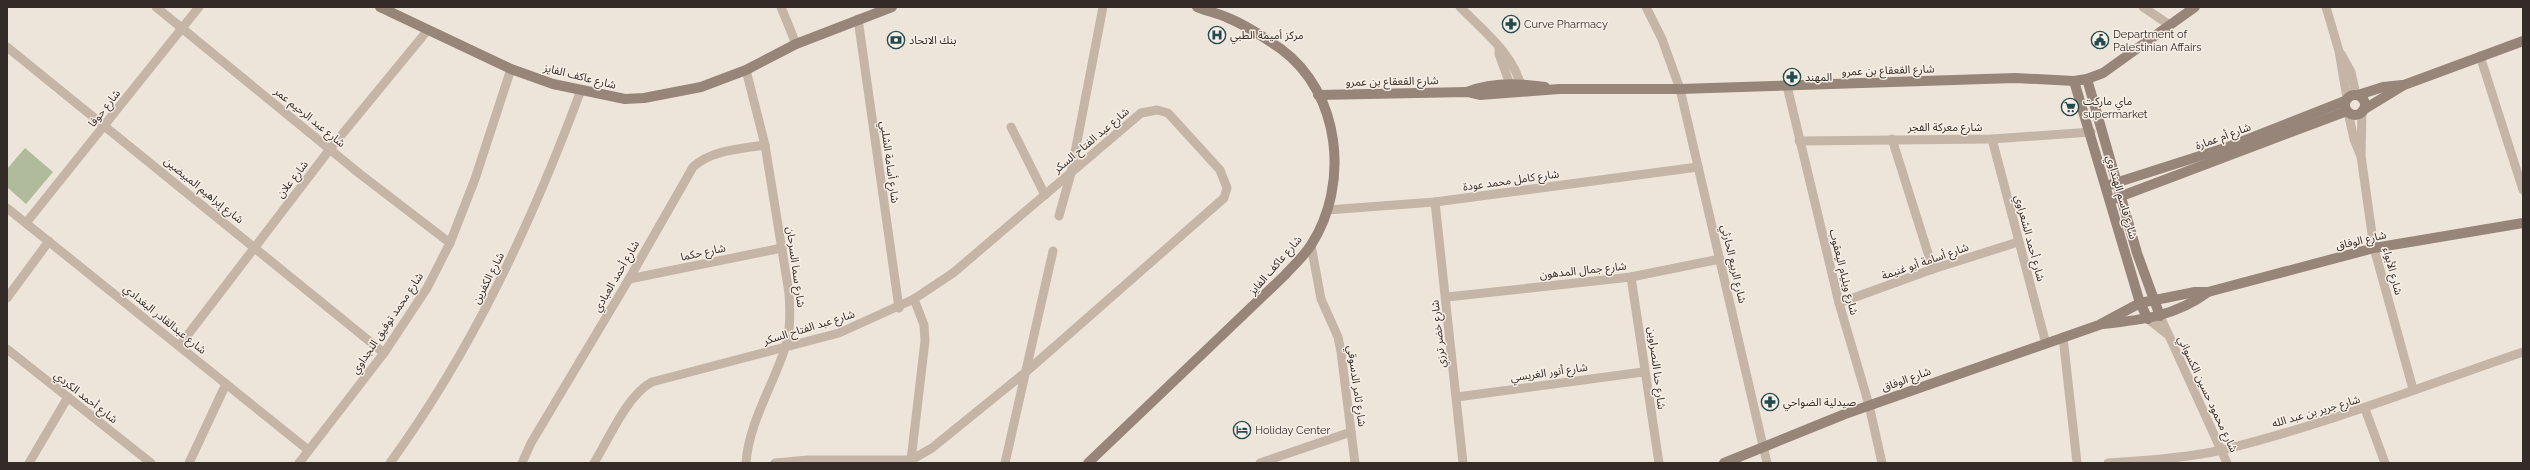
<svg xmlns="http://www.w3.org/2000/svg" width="2530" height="470" font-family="Raleway,'Noto Sans Arabic',sans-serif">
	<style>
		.green { fill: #b0bb9c }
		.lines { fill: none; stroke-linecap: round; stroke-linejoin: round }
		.street { stroke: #c5b5a7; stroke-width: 9 }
		.secondary { stroke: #988579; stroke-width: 10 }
		.labels { text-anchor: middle; stroke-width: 3; stroke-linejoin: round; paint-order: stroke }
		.poi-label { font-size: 11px; fill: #322b27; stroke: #f7efe6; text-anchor: start }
		.street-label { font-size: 11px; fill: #322b27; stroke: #f7efe6 }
	</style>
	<rect width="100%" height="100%" fill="#eee5da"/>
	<path class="green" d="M25 148 53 172 26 204 7 187V169Z"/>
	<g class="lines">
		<g class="street">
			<path d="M156 7 360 174 450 243"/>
			<path d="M781 7 796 44"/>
			<path d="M1460 7C1484 31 1516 56 1522 91"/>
			<path d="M1646 7 1662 39 1680 89 1767 463"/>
			<path d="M2143 7 2168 24"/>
			<path d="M2326 7 2339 51 2347 98"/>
			<path d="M858 19 899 308"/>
			<path d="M7 47 384 353"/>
			<path d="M1499 48V54L1512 90"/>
			<path d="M2341 54 2351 72 2356 95"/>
			<path d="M2480 56 2523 190"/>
			<path d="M1787 86 1839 303 1869 405 1882 463"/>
			<path d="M2362 111 2361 156 2374 248 2413 389"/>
			<path d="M2348 112 2354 139 2360 154"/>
			<path d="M1011 127 1045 195"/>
			<path d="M1892 139 1933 269"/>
			<path d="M1992 139 2046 344"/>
			<path d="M1799 141 1992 139 2091 132"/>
			<path d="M1435 202 1463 463"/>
			<path d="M7 208 307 449"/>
			<path d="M1327 210 1435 202 1698 167"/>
			<path d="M1059 216 1071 173 1103 7"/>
			<path d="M26 223 199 7"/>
			<path d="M1311 245 1321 299 1338 337 1341 352 1355 463"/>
			<path d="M1631 277 1659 463"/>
			<path d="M629 279 782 248"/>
			<path d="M1447 297 1631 277 1720 259"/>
			<path d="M7 298 49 241"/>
			<path d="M1839 303 1933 269 2018 242"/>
			<path d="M2160 316 2227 463"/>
			<path d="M2148 319 2167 334"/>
			<path d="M2063 337 2077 463"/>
			<path d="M180 345 330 149 427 31"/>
			<path d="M7 349 151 463"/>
			<path d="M1457 397 1643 372"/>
			<path d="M2365 409 2385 463"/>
			<path d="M911 460 925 341 924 325 914 299"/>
			<path d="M29 463 68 397"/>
			<path d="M189 463 226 384"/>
			<path d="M299 463 384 353 427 288 450 243 475 179 511 69"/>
			<path d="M390 463C473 349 532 222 581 90"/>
			<path d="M522 463 531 443 629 279 693 167C712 150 740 149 765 145"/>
			<path d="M594 463C609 439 627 395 652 382L839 333 914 299 953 273 1141 113 1157 110 1168 113 1220 170 1227 188 1224 198 1027 371 932 448 911 460H808L775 463"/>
			<path d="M746 463C749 422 773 386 785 348 791 330 790 311 789 293L765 145 746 70"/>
			<path d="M1005 463 1053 251"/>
			<path d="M1260 463 1351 432"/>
			<path d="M2108 463C2144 461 2187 458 2222 450 2325 425 2423 386 2523 352"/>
		</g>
		<g class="secondary">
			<path d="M380 7 511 69 553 84 625 99 644 98 701 87 746 70 796 44 892 7"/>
			<path d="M2087 79 2137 253 2160 316"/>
			<path d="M2074 81 2140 303 2148 319"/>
			<path d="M1467 92C1492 82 1519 83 1545 87"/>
			<path d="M1318 95 1467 92 1480 95 1559 89H1680L2015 78 2074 81 2087 79 2103 73 2195 7"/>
			<path d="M2358 95 2383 87 2402 85"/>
			<circle cx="2355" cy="105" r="10"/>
			<path d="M2363 110 2404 85 2523 41"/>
			<path d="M2106 186 2228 147 2345 101"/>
			<path d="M2111 200 2347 111"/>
			<path d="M2103 324C2142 320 2176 316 2208 292"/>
			<path d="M1088 463 1285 275C1294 265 1304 256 1311 245 1350 185 1341 93 1281 49 1264 37 1246 25 1226 17 1217 13 1207 11 1197 7"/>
			<path d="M1724 463 1845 414 2099 325 2140 303 2195 292H2208L2374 248 2523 223"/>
		</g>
	</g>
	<defs>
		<symbol id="pharmacy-ring" viewBox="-11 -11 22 22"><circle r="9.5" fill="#f7efe6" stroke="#214b4f" stroke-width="1.5"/><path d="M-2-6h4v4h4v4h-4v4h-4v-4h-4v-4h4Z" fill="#214b4f"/></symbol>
		<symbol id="hospital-ring" viewBox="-11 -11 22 22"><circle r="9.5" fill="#f7efe6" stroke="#214b4f" stroke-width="1.5"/><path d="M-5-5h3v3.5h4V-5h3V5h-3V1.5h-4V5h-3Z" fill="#214b4f"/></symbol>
		<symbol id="bank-ring" viewBox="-11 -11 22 22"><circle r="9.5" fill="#f7efe6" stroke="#214b4f" stroke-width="1.5"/><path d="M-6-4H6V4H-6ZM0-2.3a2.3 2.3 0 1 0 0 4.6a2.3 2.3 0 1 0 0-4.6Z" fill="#214b4f"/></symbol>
		<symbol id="civic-ring" viewBox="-11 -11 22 22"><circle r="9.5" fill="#f7efe6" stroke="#214b4f" stroke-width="1.5"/><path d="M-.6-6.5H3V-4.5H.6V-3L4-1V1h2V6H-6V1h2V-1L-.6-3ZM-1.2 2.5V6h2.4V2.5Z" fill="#214b4f"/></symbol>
		<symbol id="supermarket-ring" viewBox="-11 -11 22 22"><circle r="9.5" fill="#f7efe6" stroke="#214b4f" stroke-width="1.5"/><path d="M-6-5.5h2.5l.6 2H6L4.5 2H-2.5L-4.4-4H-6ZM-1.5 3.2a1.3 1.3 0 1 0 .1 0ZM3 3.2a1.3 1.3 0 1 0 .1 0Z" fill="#214b4f"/></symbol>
		<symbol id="hotel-ring" viewBox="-11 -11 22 22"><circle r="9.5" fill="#f7efe6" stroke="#214b4f" stroke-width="1.5"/><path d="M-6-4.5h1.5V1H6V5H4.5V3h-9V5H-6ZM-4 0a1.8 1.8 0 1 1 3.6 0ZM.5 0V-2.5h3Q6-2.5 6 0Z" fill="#214b4f"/></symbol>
	</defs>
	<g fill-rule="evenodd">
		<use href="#pharmacy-ring" x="1501" y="14" width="20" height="20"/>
		<use href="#hospital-ring" x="1207" y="25" width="20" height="20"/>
		<use href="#bank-ring" x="886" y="30" width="20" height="20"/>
		<use href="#civic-ring" x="2090" y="30" width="20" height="20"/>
		<use href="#pharmacy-ring" x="1782" y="67" width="20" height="20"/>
		<use href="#supermarket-ring" x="2060" y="97" width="20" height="20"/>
		<use href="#pharmacy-ring" x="1760" y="392" width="20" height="20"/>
		<use href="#hotel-ring" x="1232" y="420" width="20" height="20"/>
	</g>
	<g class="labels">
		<g class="poi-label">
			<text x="1524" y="28">Curve Pharmacy</text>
			<text x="2113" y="38">Department of<tspan x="2113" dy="13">Palestinian Affairs</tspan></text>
			<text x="1230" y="39">مركز أميمة الطبي</text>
			<text x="909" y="44">بنك الاتحاد</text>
			<text x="1805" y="81">المهند</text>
			<text x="2083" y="105">ماي ماركت<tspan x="2083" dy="13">supermarket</tspan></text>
			<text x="1783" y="406">صيدلية الضواحي</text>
			<text x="1255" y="434">Holiday Center</text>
		</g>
		<g class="street-label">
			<text transform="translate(1888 70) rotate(-2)" y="4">شارع القعقاع بن عمرو</text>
			<text transform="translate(580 76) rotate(14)" y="4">شارع عاكف الفايز</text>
			<text transform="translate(1392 81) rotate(-1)" y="4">شارع القعقاع بن عمرو</text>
			<text transform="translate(104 108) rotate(-52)" y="4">شارع حوفا</text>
			<text transform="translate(310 117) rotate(39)" y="4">شارع عبد الرحيم عمر</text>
			<text x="1945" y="131">شارع معركة الفجر</text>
			<text transform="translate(2223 136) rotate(-20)" y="4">شارع أم عمارة</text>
			<text transform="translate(1091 140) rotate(-40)" y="4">شارع عبد الفتاح السكر</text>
			<text transform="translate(890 162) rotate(82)" y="4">شارع أسامة الشلبي</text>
			<text transform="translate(292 179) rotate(-52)" y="4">شارع علان</text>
			<text transform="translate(1511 180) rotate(-8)" y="4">شارع كامل محمد عودة</text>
			<text transform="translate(204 190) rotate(39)" y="4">شارع إبراهيم المبيضين</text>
			<text transform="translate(2122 197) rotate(74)" y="4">شارع قاسم الهنداوي</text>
			<text transform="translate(2030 238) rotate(75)" y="4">شارع أحمد الشعراوي</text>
			<text transform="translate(2361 240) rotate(-13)" y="4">شارع الوفاق</text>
			<text transform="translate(703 252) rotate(-12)" y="4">شارع حكما</text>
			<text transform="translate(1925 261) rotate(-19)" y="4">شارع أسامة أبو غنيمة</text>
			<text transform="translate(1734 264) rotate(77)" y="4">شارع الربيع الحارثي</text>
			<text transform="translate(1275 265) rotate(-49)" y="4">شارع عاكف الفايز</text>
			<text transform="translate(796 267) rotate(82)" y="4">شارع سما السرحان</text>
			<text transform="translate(1583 270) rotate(-6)" y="4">شارع جمال المدهون</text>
			<text transform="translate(2393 271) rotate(75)" y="4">شارع الأبواء</text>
			<text transform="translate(1844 272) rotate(76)" y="4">شارع ويليام اليعقوب</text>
			<text transform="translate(616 276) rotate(-60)" y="4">شارع أحمد العبادي</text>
			<text transform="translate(488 278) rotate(-63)" y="4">شارع الكفرين</text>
			<text transform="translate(165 319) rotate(39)" y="4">شارع عبدالقادر البغدادي</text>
			<text transform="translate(387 323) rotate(-56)" y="4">شارع محمد توفيق النجداوي</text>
			<text transform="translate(809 327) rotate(-17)" y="4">شارع عبد الفتاح السكر</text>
			<text transform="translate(1438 334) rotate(-96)" y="4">شارع خضر ترزي</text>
			<text transform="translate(1657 368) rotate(83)" y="4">شارع حنا النصراوين</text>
			<text transform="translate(1549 372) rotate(-8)" y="4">شارع أنور الغريسي</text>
			<text transform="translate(1906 379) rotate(-20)" y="4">شارع الوفاق</text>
			<text transform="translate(1357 386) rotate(82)" y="4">شارع ثامر الدسوقي</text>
			<text transform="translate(2208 394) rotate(65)" y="4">شارع محمود حسين الكسواني</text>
			<text transform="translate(86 397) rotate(38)" y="4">شارع أحمد الكردي</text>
			<text transform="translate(2316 411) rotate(-16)" y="4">شارع جرير بن عبد الله</text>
		</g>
	</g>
	<rect width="2530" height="470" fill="none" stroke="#322b27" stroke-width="16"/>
</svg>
